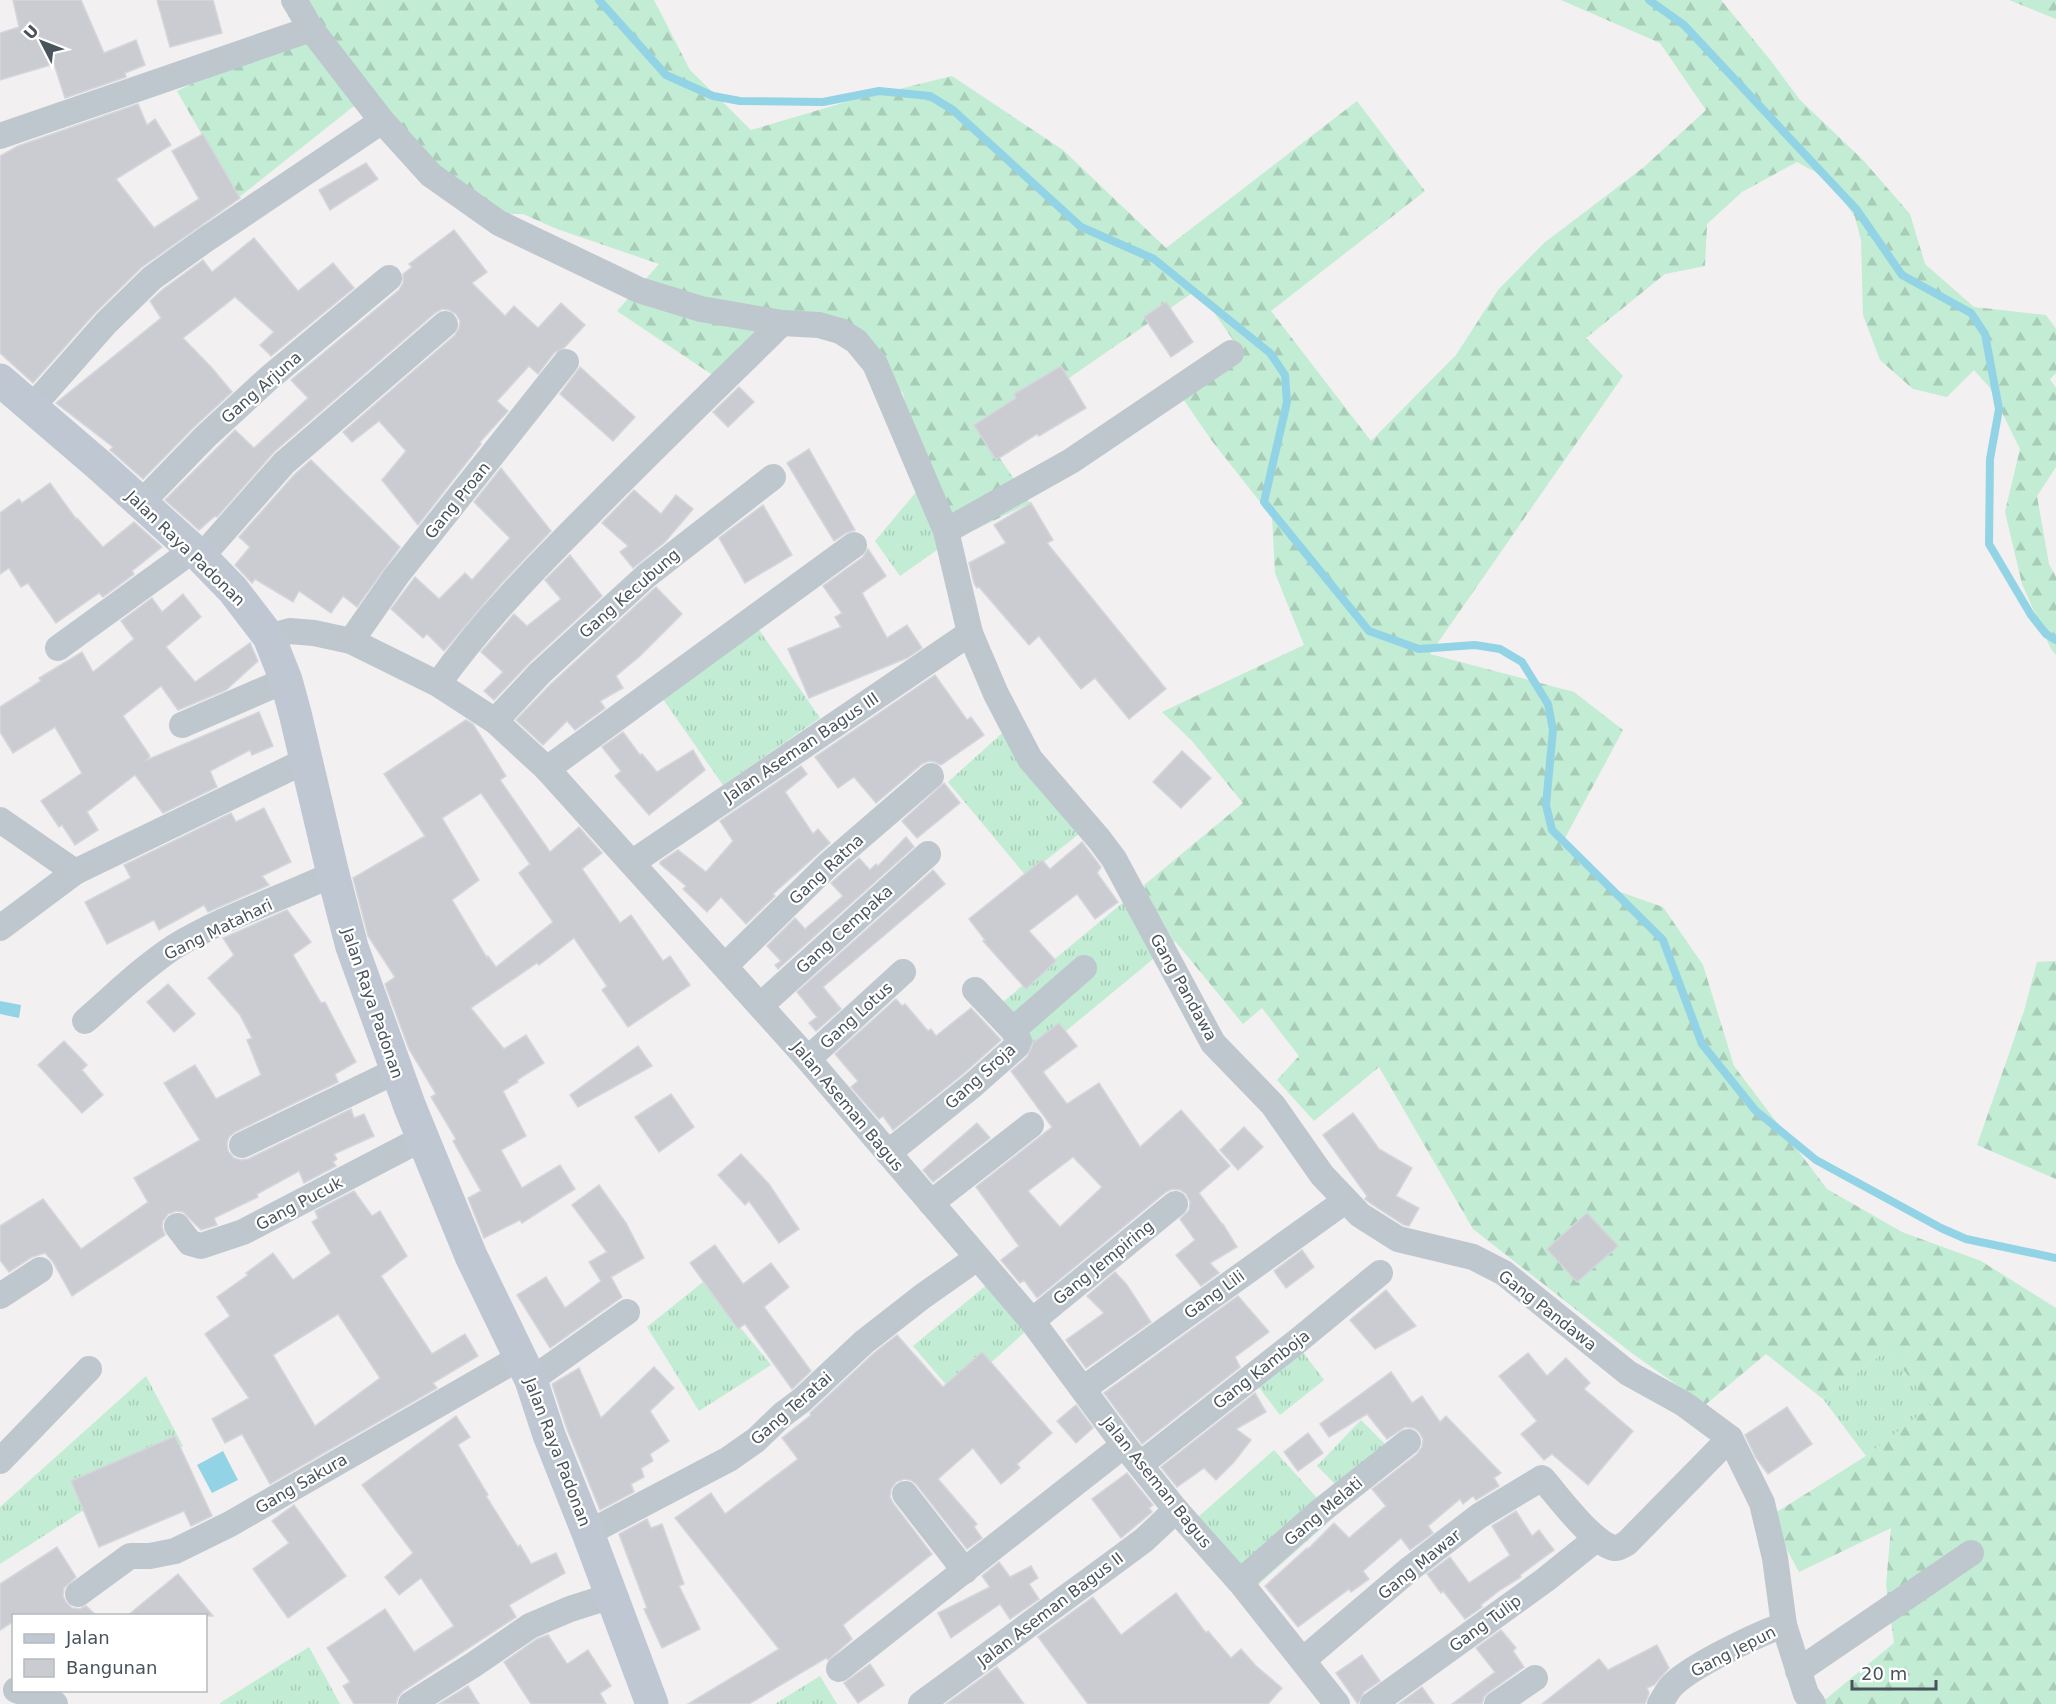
<svg xmlns="http://www.w3.org/2000/svg" width="2056" height="1704" font-family="'DejaVu Sans',sans-serif">
	<style>
		.grass { fill: url(#grass-tufts) }
		.forest { fill: url(#forest-firs) }
		.water { fill: #92d4e6 }
		.lines { fill: none; stroke-linecap: round; stroke-linejoin: round }
		.stream { stroke: #92d4e6; stroke-width: 8 }
		.building { fill: #caccd2; stroke: #d5d6db; stroke-width: 1.5; fill-rule: evenodd }
		.minor { stroke: #bfc7ce; stroke-width: 26 }
		.secondary { stroke: #bfc8d2; stroke-width: 33 }
		.labels { text-anchor: middle; stroke-width: 4.5; stroke-linejoin: round; paint-order: stroke }
		.street-label { font-size: 16px; fill: #49535c; stroke: #fff }
	</style>
	<defs>
		<pattern id="grass-tufts" width="24" height="20" patternUnits="userSpaceOnUse" patternTransform="scale(1.5)"><rect width="24" height="20" fill="#c2ecd3"/><path d="M3 7l-1-3M5 7V3M7 7l1-3M15 17l-1-3M17 17v-4M19 17l1-3" fill="none" stroke="#a8ccb8"/></pattern>
		<pattern id="forest-firs" width="22" height="20" patternUnits="userSpaceOnUse" patternTransform="scale(1.5)"><rect width="22" height="20" fill="#c2ecd3"/><path d="M5 1l3.5 6h-7zM16 11l3.5 6h-7z" fill="#a8ccb8"/></pattern>
	</defs>
	<rect width="100%" height="100%" fill="#f2f0f0"/>
	<g class="grass">
		<path d="M922 485 944 545 900 576 875 541Z"/>
		<path d="M755 624 820 718 723 785 658 692Z"/>
		<path d="M1010 726 1089 826 1026 876 948 782Z"/>
		<path d="M1143 886 1175 941 1038 1054 998 1006Z"/>
		<path d="M703 1282 771 1365 699 1411 647 1327Z"/>
		<path d="M989 1283 1027 1330 955 1395 913 1346Z"/>
		<path d="M1293 1339 1324 1380 1280 1415 1248 1373Z"/>
		<path d="M1888 1349 1932 1406 1866 1456 1823 1399Z"/>
		<path d="M146 1376 183 1446 0 1564V1507Z"/>
		<path d="M1361 1420 1397 1456 1352 1501 1317 1466Z"/>
		<path d="M1274 1450 1334 1517 1249 1593 1189 1525Z"/>
		<path d="M309 1647 340 1704H220V1703Z"/>
		<path d="M820 1676 837 1704H775Z"/>
	</g>
	<g class="forest">
		<path d="M300 0H654L690 70 751 130 846 102 952 76 1063 150 1166 248 1357 101 1425 191 1271 311 1371 441 1456 355 1498 290 1544 243 1644 167 1706 110 1660 43 1561 0H1721L1771 61 1800 100 1862 159 1910 214 1925 264 1974 307 2046 315 2056 329V373L2050 379 2056 388V467L2037 496 2049 564 2056 577V655L2051 649 2022 584 2005 512 2020 449 1990 388 1974 370 1947 397 1913 389 1880 360 1863 315 1861 240 1855 217 1828 179 1797 162 1742 192 1707 224 1705 266 1665 274 1586 338 1623 376 1430 654 1574 692 1623 730 1565 838 1606 887 1663 907 1703 965 1734 1066 1827 1189 1902 1232 1981 1261 2056 1308V1704H1820L1894 1643 1886 1585 1891 1528 1799 1572 1769 1517 1866 1456 1931 1406 1888 1349 1823 1399 1766 1354 1705 1405 1633 1354 1473 1229 1379 1067 1314 1121 1277 1080 1299 1056 1262 1008 1243 1024 1175 941 1143 886 1243 803 1192 741 1162 712 1304 645 1275 573 1272 517 1212 441 1179 393 1240 350 1198 289 985 436 1030 503 944 545 922 485 903 393 835 327 764 339 717 378 617 311 659 264 557 229 523 214H481L354 106 238 198 177 91 303 30Z"/>
		<path d="M2009 0H2056V19Z"/>
		<path d="M2056 961V1179L1977 1145 2024 1011 2037 962Z"/>
	</g>
	<g class="water">
		<path d="M0 1001 21 1005 19 1018 0 1014Z"/>
		<path d="M223 1451 238 1480 212 1493 197 1465Z"/>
	</g>
	<g class="lines">
		<g class="stream">
			<path d="M599 0 666 75 713 96 740 101 823 102 879 91 930 96 953 110 1081 227 1154 259 1270 353 1285 375 1287 402 1264 502 1369 631 1419 649 1475 645 1500 649 1522 662 1548 704 1553 730 1546 805 1552 830 1663 940 1702 1044 1755 1110 1816 1160 1941 1228 1966 1239 2056 1258"/>
			<path d="M1649 0 1684 25 1857 210 1902 275 1971 313 1985 334 1999 409 1990 459 1989 544 2031 615 2046 634 2056 640"/>
		</g>
	</g>
	<g class="building">
		<path d="M13 0H81L104 53 136 40 145 65 125 73 126 77 65 98 54 64 0 80V33L19 27Z"/>
		<path d="M157 0H213L222 33 170 47Z"/>
		<path d="M138 104 147 125 155 119 171 145 116 179 154 228 199 199 172 151 203 134 240 198 142 267 95 313 33 383 0 353V156L18 146Z"/>
		<path d="M366 163 378 179 330 210 319 190Z"/>
		<path d="M454 230 487 272 472 283 505 316 514 306 538 328 561 303 585 325 564 348 554 353 538 374 529 366 497 401 508 411 480 442 481 444 418 525 382 480 406 451 379 421 352 442 343 432 455 335 459 328 460 321 456 314 449 310 442 309 435 313 274 452 217 517 215 516 199 530 165 500 235 430 254 448 308 398 291 380 399 290 403 283V274L412 267 409 264Z"/>
		<path d="M254 238 298 291 333 263 354 288 271 356 260 345 274 332 235 297 183 338 212 368 232 392 194 427 143 479 110 450 113 447 56 403 161 318 150 301 162 290 203 260 212 272Z"/>
		<path d="M1166 302 1193 342 1171 357 1144 317Z"/>
		<path d="M1061 366 1086 408 1039 436 1037 434 996 460 974 425 1016 398 1014 394Z"/>
		<path d="M580 367 635 417 613 441 560 394Z"/>
		<path d="M739 387 754 402 728 427 713 412Z"/>
		<path d="M809 449 855 530 846 533 834 541 787 463Z"/>
		<path d="M311 460 400 547 357 607 343 596 331 613 299 591 293 602 255 579 252 583 235 565 250 547 239 537 295 474Z"/>
		<path d="M501 468 551 531 500 585 444 651 427 634 423 638 391 609 415 577 439 599 465 573 472 580 510 538 474 502Z"/>
		<path d="M50 483 76 519 77 518 103 547 134 522 162 547 132 571 134 574 103 597 99 593 56 623 28 583 21 587 9 568 0 574V513L19 499 22 503Z"/>
		<path d="M634 490 661 514 676 495 693 509 665 542 633 568 620 552 628 546 602 523Z"/>
		<path d="M1031 503 1053 540 1047 543 1166 689 1129 719 1095 678 1081 689 1039 636 1029 645 979 587 977 588 974 583 969 563 1006 543 994 525Z"/>
		<path d="M763 505 792 555 745 583 719 538Z"/>
		<path d="M868 549 886 576 862 593 887 638 907 625 922 648 907 658 809 698 788 649 841 627 835 617 842 613 823 586 863 557Z"/>
		<path d="M570 555 602 596 530 662 494 700 484 691 503 672 481 652 514 614 527 626 561 599 545 580Z"/>
		<path d="M656 587 682 614 640 656 616 676 623 688 600 701 605 708 575 730 567 721 543 745 516 720 551 684Z"/>
		<path d="M183 594 201 617 166 647 195 682 250 643 258 661 226 690 178 710 161 686 123 716 150 756 147 760 259 712 273 746 252 755 250 750 210 771 217 787 163 813 135 775 87 812 98 830 75 845 62 825 59 827 41 801 82 773 55 727 13 753 0 732V707L41 681 39 678 82 652 93 672 134 639 121 621 152 598 162 612Z"/>
		<path d="M935 675 967 720 971 717 984 735 941 765 935 762 929 761 922 764 876 803 854 777 838 788 815 757Z"/>
		<path d="M466 720 473 724 506 776 500 780 550 852 579 827 602 853 582 869 620 923 631 915 663 961 670 956 690 985 628 1027 602 990 607 986 574 938 539 965 537 963 471 1008 504 1049 526 1035 544 1063 517 1080 518 1082 503 1091 526 1136 501 1150 522 1188 560 1165 575 1189 522 1223 520 1220 484 1238 468 1198 481 1191 453 1141 456 1139 431 1097 436 1094 409 1049 385 984 395 977 368 936 353 878 425 836 384 774ZM481 793 530 864 519 873 553 922 496 967 488 956 487 958 452 900 479 880 442 818Z"/>
		<path d="M623 732 640 755 642 754 657 772 693 750 705 770 649 815 615 776 621 771 602 747Z"/>
		<path d="M1182 751 1211 778 1181 808 1153 782Z"/>
		<path d="M801 766 807 774 785 792 813 834 818 829 830 843 773 894 775 896 746 924 721 897 707 912 683 889 686 886 660 864V862L678 850 706 872 733 841 720 821Z"/>
		<path d="M944 783 960 803 917 838 902 821Z"/>
		<path d="M264 808 291 862 262 876 269 885 208 912 204 905 159 930 154 920 107 944 85 902 131 878 124 865 231 813 236 822Z"/>
		<path d="M906 837 914 847 778 969 775 965 781 961 767 946 795 918 805 929 843 896 831 883 859 858 870 870 876 864 878 866Z"/>
		<path d="M1082 842 1101 867 1097 873 1118 902 1095 919 1077 894 1029 931 1056 961 1026 989 983 941 985 940 969 919 1042 860 1050 869Z"/>
		<path d="M933 870 945 884 823 987 841 1009 816 1031 809 1023 817 1017 797 992Z"/>
		<path d="M287 910 311 942 293 955 321 1003 325 1002 356 1062 335 1074 338 1082 235 1132 229 1137 227 1143 228 1151 234 1158 241 1160 248 1159 351 1109 354 1118 364 1114 374 1136 334 1154 337 1159 333 1162 336 1166 304 1183 299 1171 257 1194 258 1197 214 1218 217 1225 201 1230 183 1212 176 1211 168 1214 163 1221 162 1227 165 1235 72 1296 53 1262 45 1253 32 1257 9 1272 0 1260V1226L43 1199 81 1249 148 1202 134 1178 200 1140 164 1083 195 1065 216 1099 261 1075 247 1040 252 1038 240 1015 208 978 234 955 223 938Z"/>
		<path d="M168 984 195 1014 174 1032 147 1002Z"/>
		<path d="M896 999 902 1006 905 1004 928 1031 931 1029 936 1036 971 1008 1001 1040 963 1074 893 1130 883 1116 879 1119 851 1087 858 1081 835 1054Z"/>
		<path d="M1059 1023 1077 1046 1043 1072 1067 1104 1099 1083 1140 1147 1181 1110 1230 1166 1199 1193 1222 1224H1223L1237 1247 1210 1263 1219 1273 1201 1286 1176 1255 1195 1240 1180 1219 1189 1210 1190 1202 1186 1194 1180 1190 1172 1189 1166 1192 1037 1298 1024 1280 1020 1283 1001 1260 1019 1246 976 1187 1052 1127 1011 1071 1027 1057 1034 1042ZM1073 1157 1102 1187 1060 1227 1028 1191Z"/>
		<path d="M64 1041 87 1065 82 1070 103 1095 82 1113 38 1065Z"/>
		<path d="M638 1046 652 1066 578 1107 570 1095Z"/>
		<path d="M671 1094 694 1127 659 1152 635 1117Z"/>
		<path d="M1353 1113 1379 1149 1412 1168 1396 1196 1419 1208 1409 1226 1404 1225 1370 1203 1365 1199 1367 1196 1323 1135Z"/>
		<path d="M977 1123 990 1138 933 1182 923 1170Z"/>
		<path d="M1244 1127 1263 1147 1238 1170 1220 1150Z"/>
		<path d="M741 1154 769 1184 799 1229 779 1243 749 1201 745 1205 718 1175Z"/>
		<path d="M599 1185 626 1223 644 1258 611 1277 622 1297 550 1348 517 1295 546 1277 565 1308 601 1281 589 1262 607 1252 572 1205Z"/>
		<path d="M354 1191 372 1216 380 1211 407 1256 381 1276 432 1354 465 1334 478 1356 433 1383 437 1388 270 1484 242 1434 225 1443 212 1419 249 1398 205 1334 230 1316 217 1297 248 1275 246 1273 273 1253 293 1280 331 1253 312 1222 318 1218 315 1211ZM338 1314 380 1378 315 1426 273 1355Z"/>
		<path d="M1587 1213 1618 1246 1577 1282 1547 1249Z"/>
		<path d="M715 1245 743 1284 771 1263 789 1287 764 1307 811 1371 792 1389 745 1324 738 1329 690 1263Z"/>
		<path d="M1302 1250 1314 1267 1286 1288 1274 1271Z"/>
		<path d="M1115 1272 1127 1285 1151 1322 1086 1368 1066 1340 1104 1313 1087 1296Z"/>
		<path d="M1386 1290 1416 1326 1375 1349 1350 1320Z"/>
		<path d="M1238 1296 1269 1332 1235 1357 1240 1367 1142 1444 1104 1393Z"/>
		<path d="M897 1335 943 1387 982 1352 1052 1433 1017 1464 1020 1468 1001 1484 973 1448 938 1479 977 1524 974 1527 982 1538 967 1549 916 1484 910 1480 904 1479 896 1482 891 1489 890 1497 893 1503 932 1554 843 1625 852 1639 828 1660 826 1658 749 1704H688L779 1649 675 1518 711 1493 725 1514 798 1459 782 1438 811 1415 810 1413 874 1353Z"/>
		<path d="M1528 1353 1547 1376 1566 1358 1590 1383 1584 1389 1633 1431 1588 1485 1552 1454 1544 1460 1521 1434 1537 1421 1499 1376Z"/>
		<path d="M654 1367 674 1388 650 1411 669 1441 650 1454 653 1461 641 1468 644 1477 631 1484 634 1492 600 1510 567 1429 552 1384 579 1368 601 1418Z"/>
		<path d="M1391 1372 1412 1403 1422 1396 1440 1422 1446 1416 1501 1473 1494 1478 1499 1486 1476 1500 1473 1496 1463 1504 1460 1499 1428 1526 1433 1533 1410 1550 1401 1538 1363 1571 1369 1579 1351 1592 1349 1589 1298 1627 1265 1586 1307 1548 1308 1549 1334 1523 1349 1538 1386 1506 1372 1489 1417 1454 1422 1447 1423 1439 1419 1432 1414 1428 1405 1427 1387 1439 1367 1414 1329 1437 1320 1424Z"/>
		<path d="M1255 1393 1266 1412 1236 1429 1251 1440 1234 1462 1216 1480 1204 1468 1177 1487 1161 1467Z"/>
		<path d="M1076 1405 1093 1428 1076 1443 1057 1421Z"/>
		<path d="M1787 1407 1812 1444 1768 1474 1756 1458 1745 1435Z"/>
		<path d="M456 1416 470 1437 458 1445 488 1495 486 1496 518 1547 520 1545 531 1564 556 1553 565 1573 509 1605 516 1617 403 1691 398 1697 396 1704H354L343 1686 350 1682 327 1648 385 1609 414 1652 454 1626 421 1578 399 1595 385 1577 413 1553 362 1485Z"/>
		<path d="M1308 1433 1323 1453 1298 1471 1284 1452Z"/>
		<path d="M175 1436 212 1516 191 1526 184 1511 99 1547 71 1481Z"/>
		<path d="M1127 1473 1153 1505 1149 1508 1152 1512 1121 1538 1092 1499Z"/>
		<path d="M294 1505 346 1576 288 1618 253 1569 289 1543 272 1521Z"/>
		<path d="M1516 1511 1532 1536 1539 1530 1554 1550 1520 1575 1521 1577 1500 1590 1481 1605 1482 1607 1465 1619 1443 1591 1441 1593 1427 1574 1450 1557 1469 1583 1510 1555 1492 1526Z"/>
		<path d="M647 1519 651 1528 662 1524 684 1584 679 1586 700 1629 662 1648 644 1609 647 1608 619 1534Z"/>
		<path d="M57 1547 76 1577 64 1588 63 1596 66 1602 72 1608 80 1609 86 1606 97 1616H14V1621L0 1630V1584Z"/>
		<path d="M999 1562 1010 1577 1031 1566 1038 1578 1029 1584 1039 1599 1010 1619 1000 1604 951 1638 938 1613 990 1587 982 1576Z"/>
		<path d="M178 1574 213 1616H127Z"/>
		<path d="M1176 1593 1206 1633 1208 1631 1231 1658 1241 1649 1256 1666 1282 1688 1268 1704H1088L1038 1637 1093 1597 1121 1635Z"/>
		<path d="M1501 1630 1516 1648 1513 1651 1524 1667 1489 1692 1484 1697 1482 1704H1452L1495 1672 1476 1648Z"/>
		<path d="M548 1635 567 1664 588 1650 611 1686 600 1693 606 1704H531L504 1662 537 1639Z"/>
		<path d="M1657 1645 1669 1668 1654 1685 1647 1688 1649 1693 1645 1704H1542L1599 1659 1608 1670Z"/>
		<path d="M1362 1655 1380 1681 1364 1692 1358 1704 1336 1673Z"/>
		<path d="M870 1664 884 1685 858 1703 844 1683Z"/>
		<path d="M997 1667 1024 1704H946Z"/>
		<path d="M468 1686 479 1704H439Z"/>
		<path d="M1422 1687 1434 1704H1399Z"/>
	</g>
	<g class="lines">
		<g class="minor">
			<path d="M294 0 311 29 382 121 431 175 499 223 639 290 701 309 782 323 819 325 840 331 856 341 875 364 946 531 970 633 996 694 1030 759 1099 839 1114 859 1213 1043 1273 1105 1322 1175 1360 1215 1398 1239 1473 1257 1504 1273 1628 1373 1684 1404 1730 1438 1762 1503 1775 1558 1784 1625 1806 1694 1813 1704"/>
			<path d="M0 136 311 29"/>
			<path d="M32 407 106 323 152 278 205 240 382 121"/>
			<path d="M141 503 205 437 269 378 389 278"/>
			<path d="M946 531 1071 461 1231 353"/>
			<path d="M201 557 284 463 445 324"/>
			<path d="M269 637 290 631 314 633 351 641 438 684 495 721 547 769 808 1059 1032 1321 1124 1445 1176 1510 1240 1582 1337 1704"/>
			<path d="M351 641 397 575 566 362"/>
			<path d="M58 648 193 550"/>
			<path d="M438 684C483 621 536 567 590 513 653 449 718 386 782 323"/>
			<path d="M495 721 540 673 646 576 773 477"/>
			<path d="M182 725 286 680"/>
			<path d="M547 769 854 545"/>
			<path d="M0 820 75 872"/>
			<path d="M633 862 970 633"/>
			<path d="M0 928 75 872 307 760"/>
			<path d="M726 965 829 864 931 776"/>
			<path d="M761 1005 928 854"/>
			<path d="M85 1021C114 996 142 968 174 947 223 917 280 899 333 874"/>
			<path d="M1013 1030 1084 968"/>
			<path d="M808 1059 903 972"/>
			<path d="M242 1145 396 1071"/>
			<path d="M888 1153 973 1085 1017 1046 1019 1041 1013 1030 975 990"/>
			<path d="M931 1203 1031 1125"/>
			<path d="M177 1226 190 1243 201 1246 243 1232 423 1138"/>
			<path d="M0 1296 40 1270"/>
			<path d="M1032 1321 1175 1204"/>
			<path d="M531 1380 627 1312"/>
			<path d="M1083 1389 1345 1201"/>
			<path d="M0 1461 89 1369"/>
			<path d="M1141 1464 1300 1339 1380 1273"/>
			<path d="M905 1494 965 1571"/>
			<path d="M588 1533 729 1459 756 1440 782 1415 802 1400 864 1342 923 1296 977 1258"/>
			<path d="M1240 1582 1318 1513 1408 1442"/>
			<path d="M78 1594 130 1556H150L175 1551 230 1524 521 1357"/>
			<path d="M1303 1660 1411 1568 1479 1516 1542 1478C1558 1496 1592 1543 1614 1548 1619 1549 1623 1545 1627 1543L1730 1438"/>
			<path d="M839 1669 1124 1445"/>
			<path d="M1798 1671 1971 1553"/>
			<path d="M16 1690 55 1704"/>
			<path d="M411 1704 473 1665 530 1626 570 1609 611 1596"/>
			<path d="M921 1704 1113 1563 1144 1540 1176 1510"/>
			<path d="M1373 1704 1545 1580 1596 1539"/>
			<path d="M1497 1704 1535 1678"/>
			<path d="M1660 1704C1663 1699 1666 1693 1670 1688 1686 1668 1758 1634 1784 1625"/>
		</g>
		<path class="secondary" d="M0 380 99 465 201 557 233 590 269 637 286 680 295 713 333 874 352 947 410 1107 471 1256 531 1380 549 1435 588 1533 652 1704"/>
	</g>
	<g class="labels">
		<g class="street-label">
			<text transform="translate(261 387) rotate(-41)" y="6">Gang Arjuna</text>
			<text transform="translate(457 500) rotate(-51)" y="6">Gang Proan</text>
			<text transform="translate(186 548) rotate(44)" y="6">Jalan Raya Padonan</text>
			<text transform="translate(629 593) rotate(-41)" y="6">Gang Kecubung</text>
			<text transform="translate(801 747) rotate(-34)" y="6">Jalan Aseman Bagus III</text>
			<text transform="translate(826 869) rotate(-43)" y="6">Gang Ratna</text>
			<text transform="translate(218 929) rotate(-26)" y="6">Gang Matahari</text>
			<text transform="translate(844 929) rotate(-42)" y="6">Gang Cempaka</text>
			<text transform="translate(1184 987) rotate(61)" y="6">Gang Pandawa</text>
			<text transform="translate(373 1003) rotate(71)" y="6">Jalan Raya Padonan</text>
			<text transform="translate(856 1015) rotate(-42)" y="6">Gang Lotus</text>
			<text transform="translate(980 1076) rotate(-42)" y="6">Gang Sroja</text>
			<text transform="translate(848 1106) rotate(50)" y="6">Jalan Aseman Bagus</text>
			<text transform="translate(299 1203) rotate(-28)" y="6">Gang Pucuk</text>
			<text transform="translate(1103 1262) rotate(-39)" y="6">Gang Jempiring</text>
			<text transform="translate(1214 1294) rotate(-36)" y="6">Gang Lili</text>
			<text transform="translate(1548 1310) rotate(38)" y="6">Gang Pandawa</text>
			<text transform="translate(1261 1369) rotate(-38)" y="6">Gang Kamboja</text>
			<text transform="translate(791 1408) rotate(-41)" y="6">Gang Teratai</text>
			<text transform="translate(558 1452) rotate(69)" y="6">Jalan Raya Padonan</text>
			<text transform="translate(1157 1482) rotate(51)" y="6">Jalan Aseman Bagus</text>
			<text transform="translate(301 1483) rotate(-30)" y="6">Gang Sakura</text>
			<text transform="translate(1323 1511) rotate(-40)" y="6">Gang Melati</text>
			<text transform="translate(1419 1564) rotate(-39)" y="6">Gang Mawar</text>
			<text transform="translate(1050 1609) rotate(-37)" y="6">Jalan Aseman Bagus II</text>
			<text transform="translate(1485 1623) rotate(-36)" y="6">Gang Tulip</text>
			<text transform="translate(1733 1651) rotate(-27)" y="6">Gang Jepun</text>
		</g>
	</g>
	<rect x="12" y="1614" width="195" height="78" fill="#ffffff" stroke="#b6babe" stroke-width="1.5"/>
	<rect x="24" y="1634" width="30" height="9" fill="#bfc8d2" stroke="#b6babe" stroke-width="1.5"/>
	<text x="66" y="1644" font-size="18" fill="#49535c">Jalan</text>
	<rect x="24" y="1659" width="30" height="18" fill="#caccd2" stroke="#b6babe" stroke-width="1.5"/>
	<text x="66" y="1674" font-size="18" fill="#49535c">Bangunan</text>
	<g transform="translate(42 42) rotate(312)" stroke="#ffffff" stroke-width="4.5" paint-order="stroke">
	<path d="M0-4.5L10 22L0 15L-10 22Z" fill="#49535c"/>
	<text y="-9" font-size="16" font-weight="bold" text-anchor="middle" fill="#49535c">U</text>
	</g>
	<path d="M1852 1680v9h84v-9" fill="none" stroke="#49535c" stroke-width="3"/>
	<text x="1861" y="1680" font-size="18" fill="#49535c" stroke="#ffffff" stroke-width="4.5" paint-order="stroke">20 m</text>
</svg>
